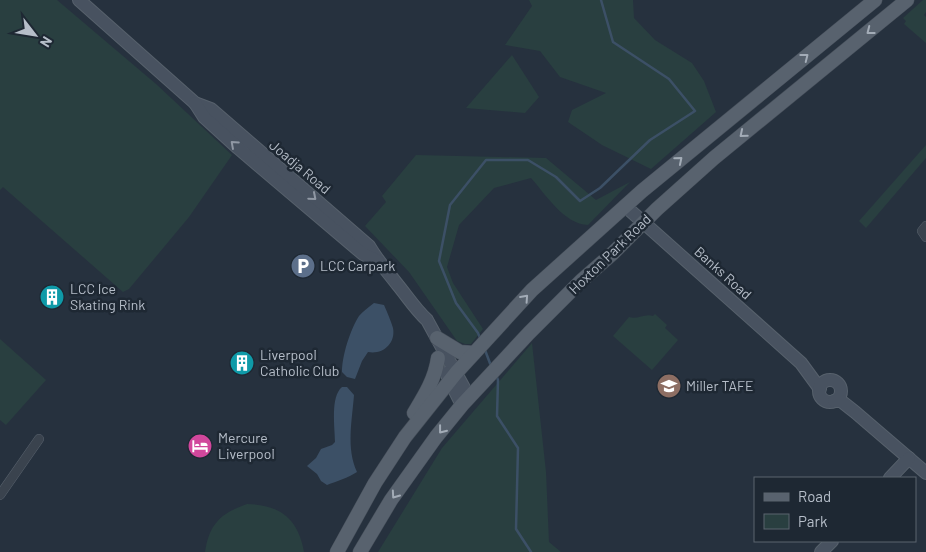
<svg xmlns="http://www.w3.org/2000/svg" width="926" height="552" font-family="Barlow,sans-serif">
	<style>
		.green { fill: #293f40 }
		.water { fill: #3c5066 }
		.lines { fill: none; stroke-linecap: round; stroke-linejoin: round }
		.stream { stroke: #3c5066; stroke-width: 2.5 }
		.street-casing { stroke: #57616c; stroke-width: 10 }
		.secondary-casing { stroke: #57616c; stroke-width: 14 }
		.primary-casing { stroke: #434c57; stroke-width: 15 }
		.street { stroke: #3a434e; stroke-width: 9 }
		.secondary { stroke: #485260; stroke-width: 12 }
		.primary { stroke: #58626e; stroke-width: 14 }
		.oneway { stroke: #a3acb7 }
		.oneway2 { stroke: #9098a4 }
		.labels { text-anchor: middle; stroke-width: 5; stroke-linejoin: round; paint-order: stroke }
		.street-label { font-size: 14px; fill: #b6bec9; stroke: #1e2833 }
		.poi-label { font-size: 14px; fill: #b6bec9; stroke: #1e2833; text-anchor: start }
	</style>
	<rect width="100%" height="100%" fill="#26313e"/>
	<g class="green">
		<path d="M0 0H57L156 84 232 155 189 217 129 289 123 292 3 187 0 190Z"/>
		<path d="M529 0H633L634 18 655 40 692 63 704 81 716 112 651 169 602 145 568 122 572 110 606 93 560 77 540 51 505 45 532 6Z"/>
		<path d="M923 0H926V12L924 15 926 17V43L904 24 906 21 903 18Z"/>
		<path d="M512 55 539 97 525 113 466 108Z"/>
		<path d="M926 145V158L866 228 859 221Z"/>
		<path d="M416 155 546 158 596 200 630 182 588 225C564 224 546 195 531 178L494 188 459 225 447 267 453 283 483 329 471 344H465L457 341 409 272 365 226 386 202 382 196Z"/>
		<path d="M655 314 667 325 665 328 678 340 652 370 613 336 629 317C637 320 645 313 653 316Z"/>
		<path d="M0 339 46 380 6 425 0 420Z"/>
		<path d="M532 343 546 472 549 542 561 552H378L442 448Z"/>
		<path d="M247 504C281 505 298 519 304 552H205C209 524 221 513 247 504Z"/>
	</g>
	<g class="water">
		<path d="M374 303 384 305C387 312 391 321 393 328 396 344 382 355 368 352L362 361 355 379 347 377 342 372C342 356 350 330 359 316 363 311 369 307 374 303Z"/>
		<path d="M342 387H347L354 395C352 421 346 448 357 472 348 478 337 481 327 485L321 481 317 474 307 466 316 458 321 449 332 445 335 442C335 428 330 397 342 387Z"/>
	</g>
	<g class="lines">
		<g class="stream">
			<path d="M480 338 478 333 456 303 439 261 450 205 486 160H528L556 177 580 201 600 188 650 140 695 111 669 79 613 42 601 0"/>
			<path d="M485 350 491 366"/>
			<path d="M496 375 498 380 497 416 518 448 516 529 531 552"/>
		</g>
		<defs>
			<g id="street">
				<path d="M926 226 922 231 926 237"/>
				<path d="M0 495 39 439"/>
			</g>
			<g id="secondary">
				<path d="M79 0 195 103 211 109 369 246C377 260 387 271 397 284 407 296 415 309 427 320L469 397"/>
				<path d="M195 103 204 117 238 148 363 254 378 261"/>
				<path d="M625 206 801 363 820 389"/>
				<path d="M446 373 462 405"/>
				<circle cx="830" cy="391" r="11"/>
				<path d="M834 401H841L855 412 926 473"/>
				<path d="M890 478 909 458"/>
				<path d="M821 552 832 541"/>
			</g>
			<g id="primary">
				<path d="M437 338 460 352 474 353"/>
				<path d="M414 413C425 395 435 379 438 358"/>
				<path d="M337 552 375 483 405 437 456 373 532 290 642 191 875 0"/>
				<path d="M360 552 391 500 436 437 462 405 529 333 581 281 613 253 657 209 714 158 907 0"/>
			</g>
		</defs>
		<use href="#street" class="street-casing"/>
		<use href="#secondary" class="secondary-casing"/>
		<use href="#primary" class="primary-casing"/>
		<use href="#street" class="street"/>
		<use href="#secondary" class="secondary"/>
		<use href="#primary" class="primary"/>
	</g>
	<defs><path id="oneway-chevron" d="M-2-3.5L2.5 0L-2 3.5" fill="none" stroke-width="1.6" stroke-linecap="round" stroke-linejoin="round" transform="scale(1.25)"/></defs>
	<g class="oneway">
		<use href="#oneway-chevron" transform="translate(870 31) rotate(142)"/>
		<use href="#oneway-chevron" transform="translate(805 57) rotate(-38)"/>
		<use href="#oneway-chevron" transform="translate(743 134) rotate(140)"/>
		<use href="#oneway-chevron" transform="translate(679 160) rotate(-40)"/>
		<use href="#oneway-chevron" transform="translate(525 298) rotate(-48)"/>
		<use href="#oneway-chevron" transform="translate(442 430) rotate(128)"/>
		<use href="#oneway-chevron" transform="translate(395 495) rotate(125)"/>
	</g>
	<g class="oneway2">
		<use href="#oneway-chevron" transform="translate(234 144) rotate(-138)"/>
		<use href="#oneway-chevron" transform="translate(313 197) rotate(41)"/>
	</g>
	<defs>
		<symbol id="parking-disc" viewBox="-11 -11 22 22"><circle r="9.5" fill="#5c6f8a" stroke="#1e2833"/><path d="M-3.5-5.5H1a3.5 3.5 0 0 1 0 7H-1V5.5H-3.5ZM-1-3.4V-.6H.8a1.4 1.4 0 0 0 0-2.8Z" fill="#fff"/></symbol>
		<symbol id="building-disc" viewBox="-11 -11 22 22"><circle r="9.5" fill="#0f9aa8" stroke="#1e2833"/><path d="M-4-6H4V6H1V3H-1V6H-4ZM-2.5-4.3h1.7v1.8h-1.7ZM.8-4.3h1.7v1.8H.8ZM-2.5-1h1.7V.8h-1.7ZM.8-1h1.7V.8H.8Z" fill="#fff"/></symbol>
		<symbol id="university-disc" viewBox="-11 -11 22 22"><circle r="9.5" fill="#8d6e63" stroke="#1e2833"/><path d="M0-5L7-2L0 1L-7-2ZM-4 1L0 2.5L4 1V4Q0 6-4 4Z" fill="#fff"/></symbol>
		<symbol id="hotel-disc" viewBox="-11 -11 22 22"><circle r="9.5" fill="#d1479c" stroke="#1e2833"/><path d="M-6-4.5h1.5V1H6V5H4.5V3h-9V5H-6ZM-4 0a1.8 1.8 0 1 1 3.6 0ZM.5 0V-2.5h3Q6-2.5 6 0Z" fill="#fff"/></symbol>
	</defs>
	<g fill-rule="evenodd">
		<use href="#parking-disc" x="289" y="252" width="28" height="28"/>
		<use href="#building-disc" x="38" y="283" width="28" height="28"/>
		<use href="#building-disc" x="228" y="349" width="28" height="28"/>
		<use href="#university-disc" x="655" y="372" width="28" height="28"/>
		<use href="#hotel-disc" x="186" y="432" width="28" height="28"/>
	</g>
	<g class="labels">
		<g class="street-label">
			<text transform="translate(300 167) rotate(40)" y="5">Joadja Road</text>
			<text transform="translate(610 254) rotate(-44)" y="5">Hoxton Park Road</text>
			<text transform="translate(723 273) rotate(42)" y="5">Banks Road</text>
		</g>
		<g class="poi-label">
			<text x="320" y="271">LCC Carpark</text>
			<text x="70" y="294">LCC Ice<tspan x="70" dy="16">Skating Rink</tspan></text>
			<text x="260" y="360">Liverpool<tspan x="260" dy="16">Catholic Club</tspan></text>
			<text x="686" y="391">Miller TAFE</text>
			<text x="218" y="443">Mercure<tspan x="218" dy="16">Liverpool</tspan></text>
		</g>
	</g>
	<rect x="754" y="477" width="162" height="65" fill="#1e2833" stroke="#5b646f"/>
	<rect x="764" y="493" width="25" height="8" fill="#58626e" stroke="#5b646f"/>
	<text x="798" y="502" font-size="15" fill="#b6bec9">Road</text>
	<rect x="764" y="514" width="25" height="15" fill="#293f40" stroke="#5b646f"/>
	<text x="798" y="527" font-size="15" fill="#b6bec9">Park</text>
	<g transform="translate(35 35) rotate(121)" stroke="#1e2833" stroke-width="4" paint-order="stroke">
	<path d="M0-4L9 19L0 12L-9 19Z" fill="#b6bec9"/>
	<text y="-8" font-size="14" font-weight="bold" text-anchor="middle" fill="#b6bec9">N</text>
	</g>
</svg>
